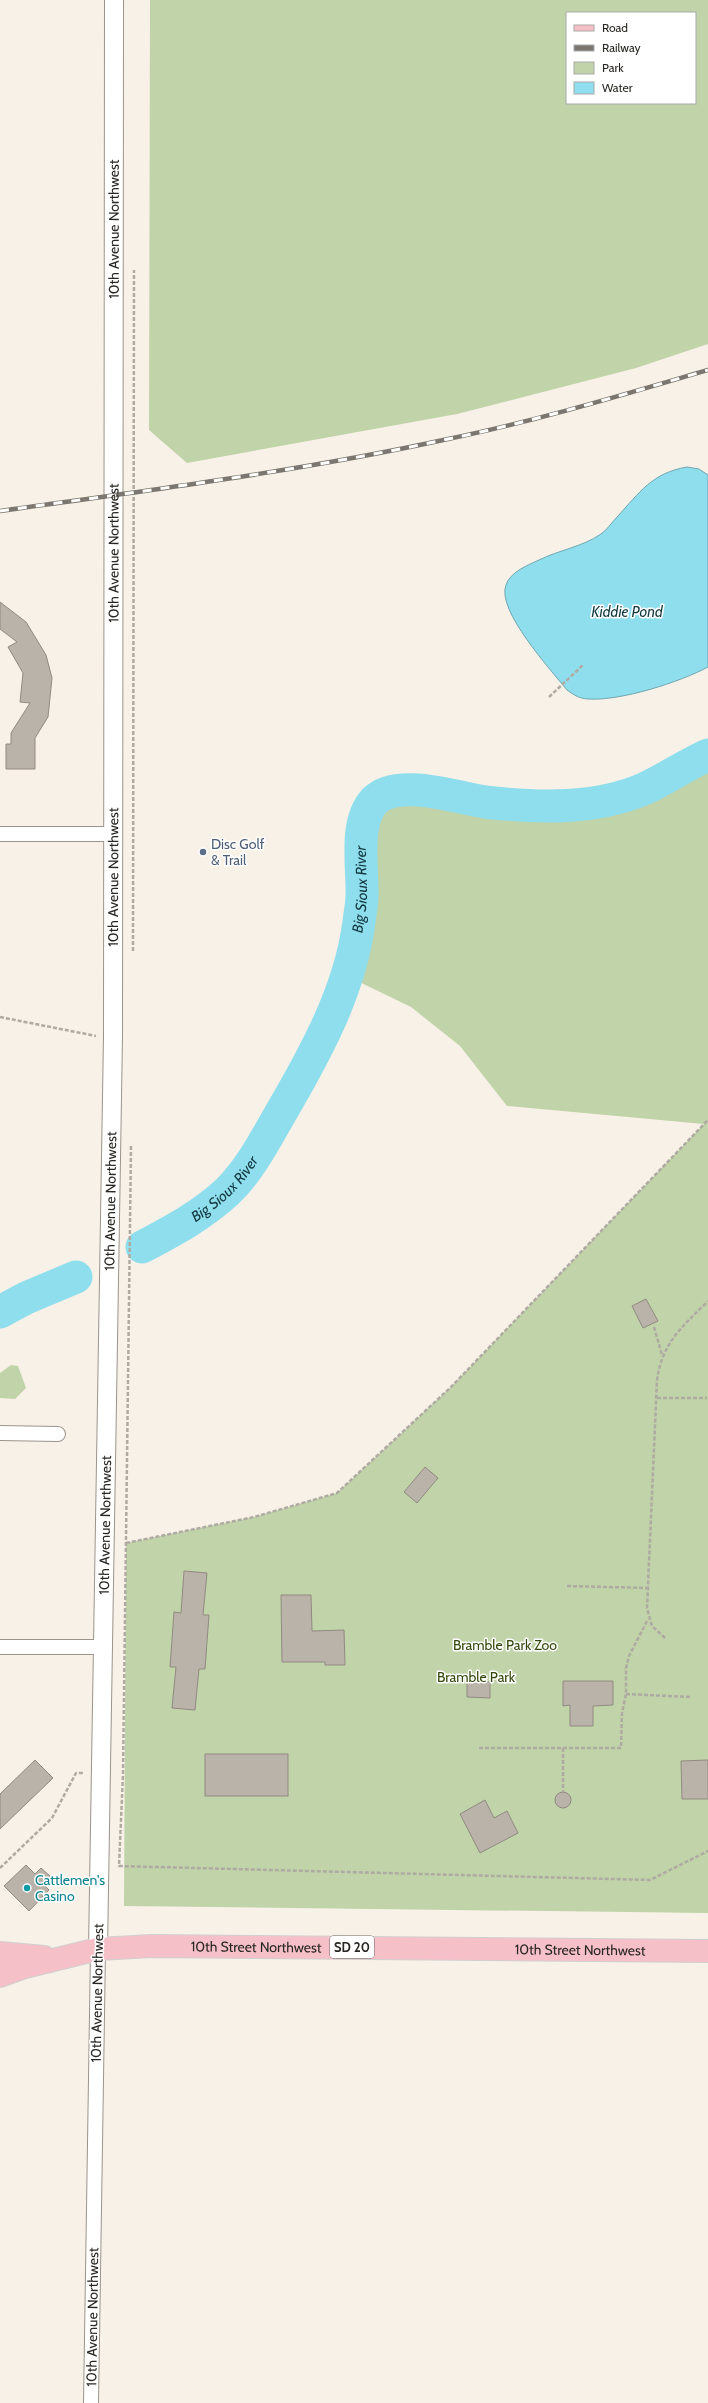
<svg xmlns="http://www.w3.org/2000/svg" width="708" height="2403" font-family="Cabin,sans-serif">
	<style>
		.green { fill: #c0d3a9; fill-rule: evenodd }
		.water { fill: #8fdeed; stroke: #70a7b0 }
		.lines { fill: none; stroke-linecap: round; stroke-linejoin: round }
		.river { stroke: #8fdeed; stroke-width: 33 }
		.building { fill: #b9b3a9; stroke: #918a81 }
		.minor-casing { stroke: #9b948b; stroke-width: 16 }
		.tertiary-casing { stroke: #9b948b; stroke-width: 20 }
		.primary-casing { stroke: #d0cfcf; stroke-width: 24 }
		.path { stroke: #afaaa2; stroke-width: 2.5; stroke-dasharray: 4 2; stroke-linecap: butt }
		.minor { stroke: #fff; stroke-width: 14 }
		.tertiary { stroke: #fff; stroke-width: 18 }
		.primary { stroke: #f6c0c9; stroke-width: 22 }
		.rail-casing { stroke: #7b7770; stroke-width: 4.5 }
		.rail { stroke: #fff; stroke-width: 3; stroke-dasharray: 9; stroke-linecap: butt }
		.service-dot { fill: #5c6f8a; stroke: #fff; stroke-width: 1.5 }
		.culture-dot { fill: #0f9aa8; stroke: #fff; stroke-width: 1.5 }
		.labels { text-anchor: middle; stroke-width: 3; stroke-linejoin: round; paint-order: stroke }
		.shield { fill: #fff; stroke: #696865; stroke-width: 1 }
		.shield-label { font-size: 13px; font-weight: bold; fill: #292723 }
		.street-label { font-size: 14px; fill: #292723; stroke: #fff }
		.service-label { font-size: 14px; fill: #4e5e75; stroke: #fff; text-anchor: start }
		.park-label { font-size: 14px; fill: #33490b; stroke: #fff }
		.culture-label { font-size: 14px; fill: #0d838f; stroke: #fff; text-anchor: start }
		.water-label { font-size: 15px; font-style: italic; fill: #133940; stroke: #fff }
	</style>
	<rect width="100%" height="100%" fill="#f8f1e7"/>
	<g class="green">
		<path d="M150 0H708V344L636 368 457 414 187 463 149 430ZM567 13H695V103H567Z"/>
		<path d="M708 755V1913L124 1906 126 1543 254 1517 337 1493 451 1387 704 1124 507 1106 460 1046 411 1007 347 976C355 950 361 924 362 896 363 867 353 826 374 801 397 776 460 800 489 802 541 806 597 811 646 787 667 777 687 764 708 755Z"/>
		<path d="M11 1365 18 1366 26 1388 15 1399 0 1398V1373Z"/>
	</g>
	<path class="water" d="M687 467 699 469 708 475V667C680 682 621 701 589 699 580 699 574 695 567 690 551 670 496 610 506 585 510 572 528 565 539 560 559 550 582 547 601 534 607 530 612 522 617 517 640 492 652 473 687 467Z"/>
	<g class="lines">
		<g class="river">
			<path id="s1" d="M142 1247C172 1231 201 1216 227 1192 249 1171 264 1142 279 1116 314 1056 350 992 359 922 360 913 362 904 362 896 363 869 354 823 374 801 397 777 457 798 485 802 538 808 597 810 646 788 667 778 686 765 708 755"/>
			<path d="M0 1312 26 1298 76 1277"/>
		</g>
	</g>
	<g class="building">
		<path d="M0 602 26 622 46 655 52 678 48 717 35 738V769H6V744H11V733L30 703 20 702 23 673 8 647 17 642 0 629Z"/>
		<path d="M646 1299 658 1321 643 1328 632 1306Z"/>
		<path d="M425 1467 438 1478 417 1503 404 1492Z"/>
		<path d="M184 1571 207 1573 203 1615H209L205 1669H199L195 1710 172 1708 176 1667H170L174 1612 181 1613Z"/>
		<path d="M281 1595H311L312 1631 344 1630 345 1665H325V1662H282Z"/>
		<path d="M467 1681 490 1682V1698L467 1697Z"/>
		<path d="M563 1681H613V1705L593 1706V1726H570V1705L563 1706Z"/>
		<rect x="205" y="1754" width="83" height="42"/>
		<path d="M35 1760 53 1778 0 1829V1794Z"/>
		<path d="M708 1760V1799H682L681 1761Z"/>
		<circle cx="563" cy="1800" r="8"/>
		<path d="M485 1800 494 1818 507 1811 518 1833 480 1853 460 1814Z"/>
		<path d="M26 1865 35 1874 41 1868 51 1877 44 1885 49 1890 29 1911 4 1886Z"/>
	</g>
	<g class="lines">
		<defs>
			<g id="minor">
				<path d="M0 834H114"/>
				<path d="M0 1433 58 1434"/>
				<path d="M0 1647H103"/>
				<path id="s2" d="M91 2403 98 1949"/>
			</g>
			<g id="tertiary">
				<path id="s3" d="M98 1949 113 1036 114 0"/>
			</g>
			<g id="primary">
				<path d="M0 1953 44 1957"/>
				<path id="s4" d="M0 1976 25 1967 98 1949 152 1946 708 1951"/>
			</g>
		</defs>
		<use href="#minor" class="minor-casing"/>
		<use href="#tertiary" class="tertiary-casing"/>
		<use href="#primary" class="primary-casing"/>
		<g class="path">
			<path d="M549 697 583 665"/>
			<path d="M133 951 134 270"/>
			<path d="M0 1017 96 1036"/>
			<path d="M131 1146 123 1774 119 1866 650 1880 708 1851"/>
			<path d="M654 1327 662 1355"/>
			<path d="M657 1398H707"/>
			<path d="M126 1543 254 1517 337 1493 451 1387 708 1120"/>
			<path d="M567 1586 648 1588"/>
			<path d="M665 1638 652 1626 647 1608 657 1380C662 1343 682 1327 708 1301"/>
			<path d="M626 1694 690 1697"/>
			<path d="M479 1748H621L622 1713 626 1694V1668L629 1656 648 1619"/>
			<path d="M563 1748V1792"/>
			<path d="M0 1868 52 1818 76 1773H84"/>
		</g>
		<use href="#minor" class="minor"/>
		<use href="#tertiary" class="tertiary"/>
		<use href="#primary" class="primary"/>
		<defs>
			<path id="rail" d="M0 511C150 490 301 471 448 439 536 421 622 395 708 370"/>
		</defs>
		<use href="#rail" class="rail-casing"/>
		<use href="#rail" class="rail"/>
	</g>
	<circle class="service-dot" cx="203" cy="852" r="4"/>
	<circle class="culture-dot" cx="27" cy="1888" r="4"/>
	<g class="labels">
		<rect class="shield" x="330" y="1936" width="44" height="22" rx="3"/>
		<g class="shield-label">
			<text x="352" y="1952">SD 20</text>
		</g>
		<g class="street-label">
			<text dy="5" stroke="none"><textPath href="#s3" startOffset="1720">10th Avenue Northwest</textPath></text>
			<text dy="5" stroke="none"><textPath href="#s3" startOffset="1396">10th Avenue Northwest</textPath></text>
			<text dy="5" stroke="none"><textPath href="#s3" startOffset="1072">10th Avenue Northwest</textPath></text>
			<text dy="5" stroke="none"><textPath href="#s3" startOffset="748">10th Avenue Northwest</textPath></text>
			<text dy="5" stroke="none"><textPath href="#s3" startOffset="424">10th Avenue Northwest</textPath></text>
			<text dy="5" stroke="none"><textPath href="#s4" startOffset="260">10th Street Northwest</textPath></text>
			<text dy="5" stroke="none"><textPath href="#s4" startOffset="584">10th Street Northwest</textPath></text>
			<text transform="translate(97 1993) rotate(-89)" y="5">10th Avenue Northwest</text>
			<text dy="5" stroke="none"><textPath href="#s2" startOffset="86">10th Avenue Northwest</textPath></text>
		</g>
		<g class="service-label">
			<text x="211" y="849">Disc Golf<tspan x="211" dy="16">&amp; Trail</tspan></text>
		</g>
		<g class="park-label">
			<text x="505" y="1650">Bramble Park Zoo</text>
			<text x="476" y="1682">Bramble Park</text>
		</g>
		<g class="culture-label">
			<text x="35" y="1885">Cattlemen's<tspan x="35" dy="16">Casino</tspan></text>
		</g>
		<g class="water-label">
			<text x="627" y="617">Kiddie Pond</text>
			<text dy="5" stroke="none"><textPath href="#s1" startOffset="438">Big Sioux River</textPath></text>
			<text dy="5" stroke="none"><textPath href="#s1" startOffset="102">Big Sioux River</textPath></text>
		</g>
	</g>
	<rect x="566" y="12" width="130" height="92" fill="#ffffff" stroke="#a9a9a7"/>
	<rect x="574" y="25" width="20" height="6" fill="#f6c0c9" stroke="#a9a9a7"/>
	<text x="602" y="32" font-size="12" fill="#292723">Road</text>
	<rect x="574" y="45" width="20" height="6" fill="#7b7770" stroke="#a9a9a7"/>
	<text x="602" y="52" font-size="12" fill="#292723">Railway</text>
	<rect x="574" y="62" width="20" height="12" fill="#c0d3a9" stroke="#a9a9a7"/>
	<text x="602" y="72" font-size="12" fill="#292723">Park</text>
	<rect x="574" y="82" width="20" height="12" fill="#8fdeed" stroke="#a9a9a7"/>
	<text x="602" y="92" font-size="12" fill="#292723">Water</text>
</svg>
